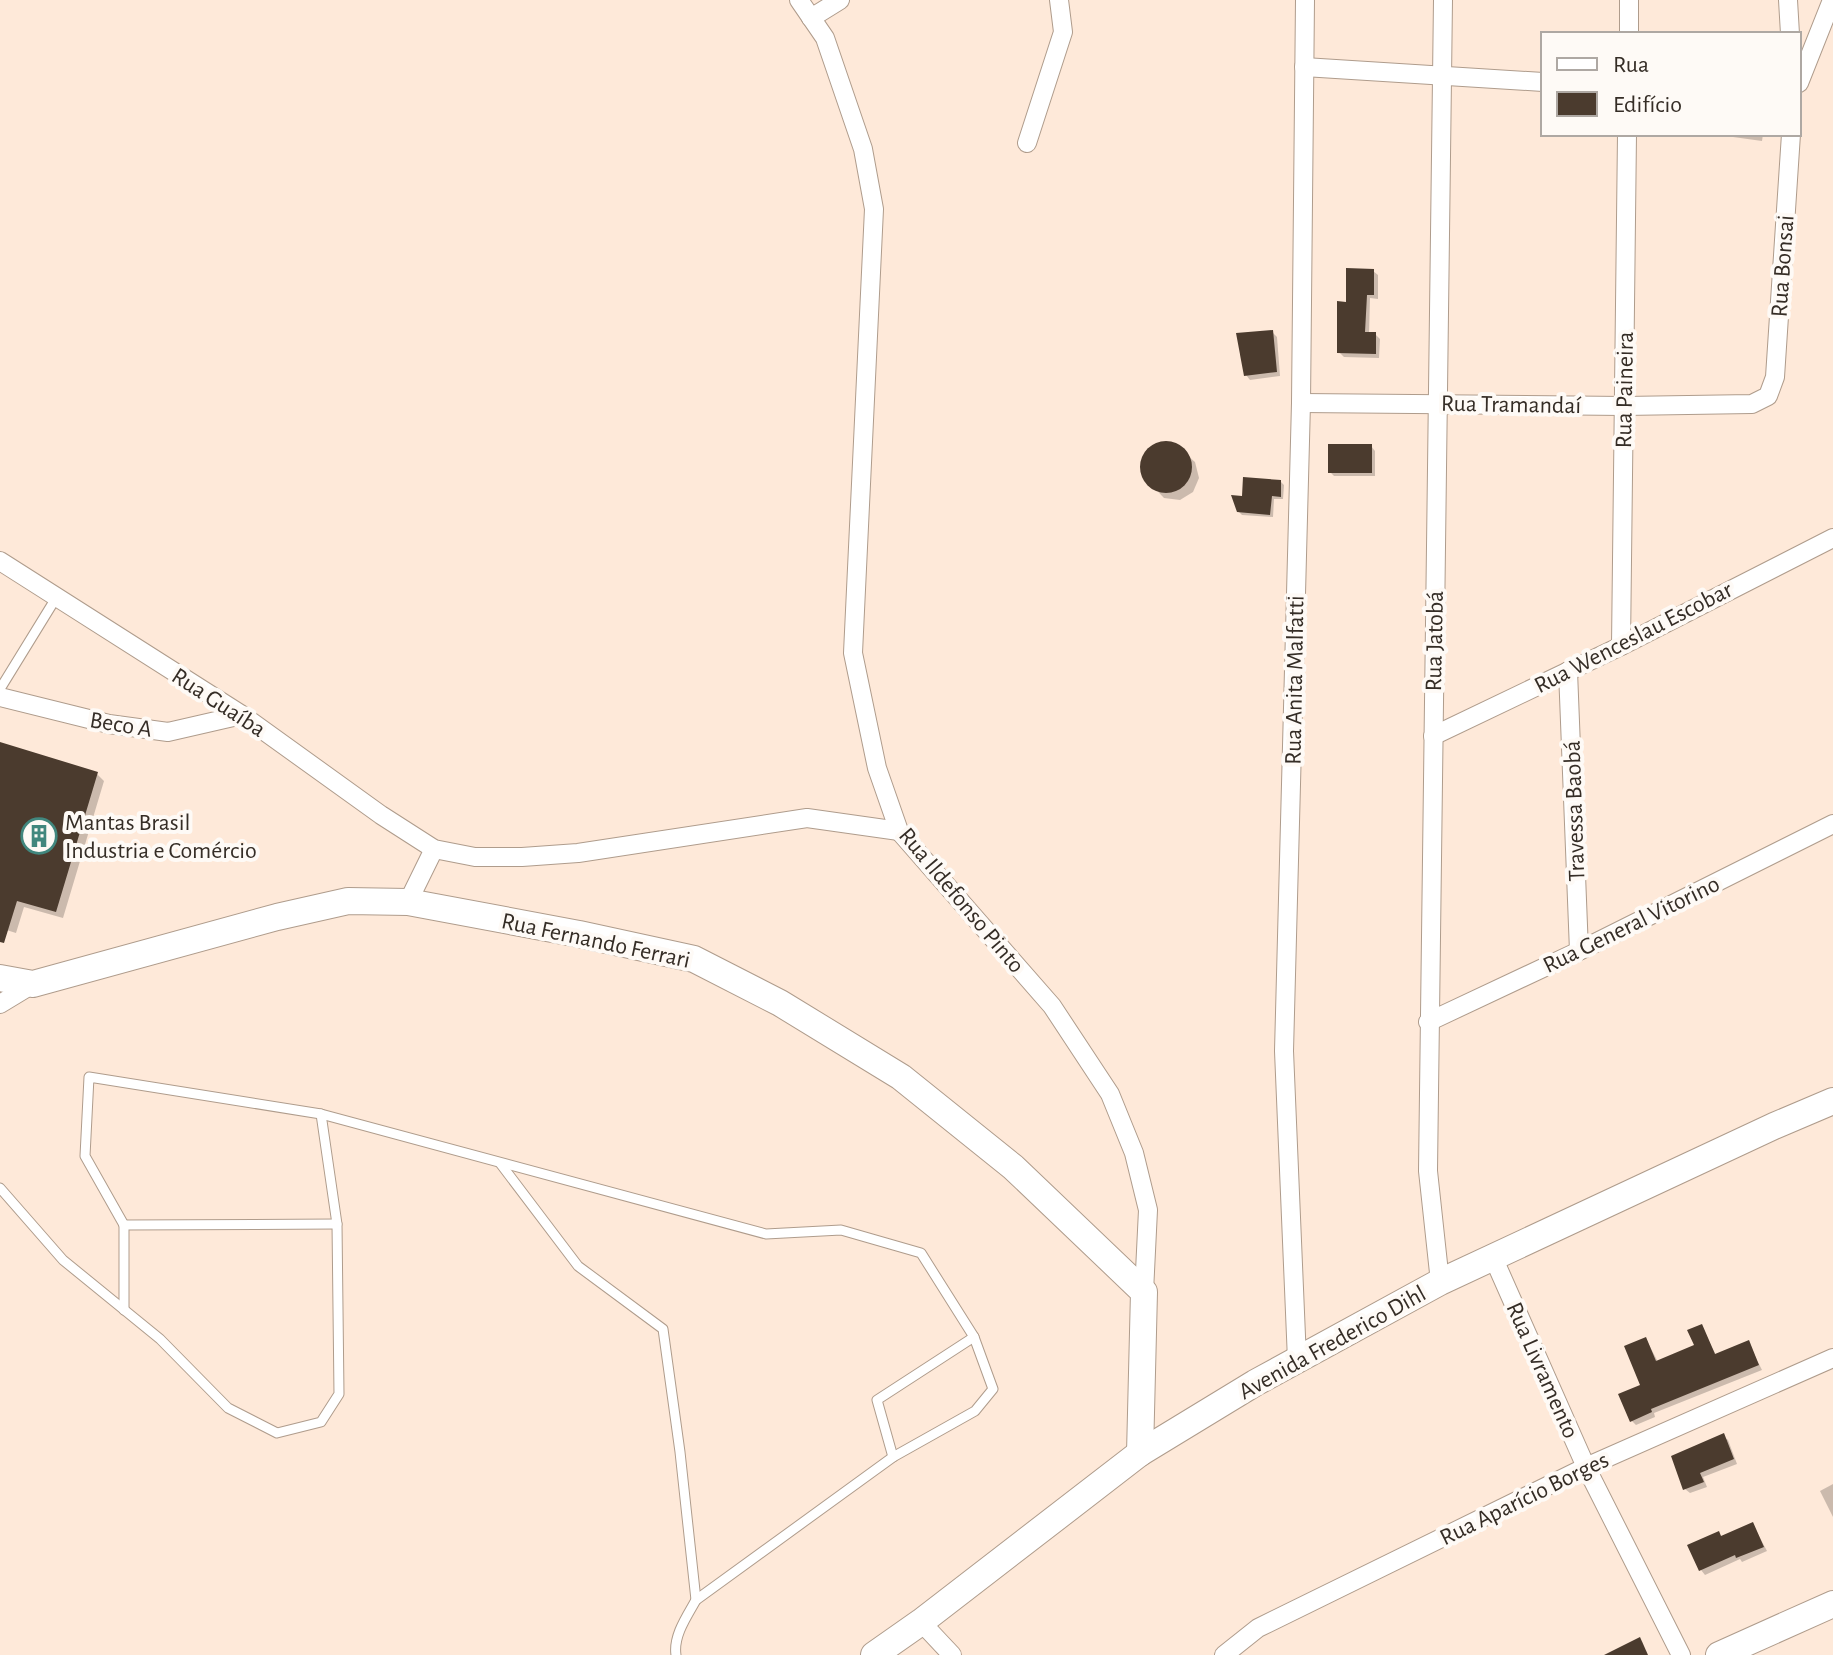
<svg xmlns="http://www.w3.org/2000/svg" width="1833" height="1655" font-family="'Alegreya Sans',sans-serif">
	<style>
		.shadow { fill: #0003 }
		.building { fill: #4b3b2e }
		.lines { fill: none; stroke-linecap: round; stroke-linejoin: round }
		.service-casing { stroke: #af9c8c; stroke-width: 11 }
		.minor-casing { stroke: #af9c8c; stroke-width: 20 }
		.secondary-casing { stroke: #af9c8c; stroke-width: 28 }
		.service { stroke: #fff; stroke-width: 9 }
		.minor { stroke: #fff; stroke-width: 18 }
		.secondary { stroke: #fff; stroke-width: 26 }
		.labels { text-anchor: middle; stroke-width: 8; stroke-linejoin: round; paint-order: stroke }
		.street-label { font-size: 24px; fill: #352d26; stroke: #fefaf6 }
		.poi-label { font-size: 24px; fill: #352d26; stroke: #fefaf6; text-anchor: start }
	</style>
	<rect width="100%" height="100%" fill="#fee9d9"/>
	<g class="shadow">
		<path d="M1730 134H1763L1762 141 1733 137Z"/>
		<path d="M1373 271 1378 275V299L1370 298 1369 334H1375L1380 339 1379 358 1344 357 1339 352 1348 304Z"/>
		<path d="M1272 332 1277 337 1280 376 1250 380 1246 375Z"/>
		<path d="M1158 444H1174L1195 462 1199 478 1193 492 1180 500 1164 498 1145 478 1143 462 1145 455Z"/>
		<path d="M1371 446 1375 451V476H1334L1330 472Z"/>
		<path d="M1281 482 1284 485 1283 499H1274L1273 517 1242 515 1238 511 1243 498Z"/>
		<path d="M0 744 97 774 104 781 63 918 24 907 16 933 0 928Z"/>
		<path d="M1701 1326 1716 1355 1748 1342 1762 1370 1654 1413 1655 1417 1636 1425 1631 1420 1643 1386 1646 1339 1658 1362 1696 1346Z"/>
		<path d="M1723 1436 1728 1440 1737 1464 1703 1477 1707 1487 1690 1493 1685 1489Z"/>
		<path d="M1833 1484V1517L1820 1491Z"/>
		<path d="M1753 1525 1767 1551 1742 1562 1740 1559 1705 1575 1701 1570 1718 1533 1723 1538Z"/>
	</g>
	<g class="building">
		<path d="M1346 268 1374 269V295H1367L1365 332H1376V354L1337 353V301L1346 302Z"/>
		<path d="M1273 330 1277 372 1244 376 1236 333Z"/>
		<circle cx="1166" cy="467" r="26"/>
		<rect x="1328" y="444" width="44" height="29"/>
		<path d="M1243 477 1281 480V497L1272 496 1270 515 1237 512 1231 495 1242 496Z"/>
		<path d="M0 742 98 772 56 912 17 901 4 943 0 942Z"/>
		<path d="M1702 1324 1715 1354 1749 1340 1759 1365 1651 1409 1652 1412 1630 1422 1618 1394 1640 1385 1624 1346 1646 1337 1656 1361 1694 1345 1687 1330Z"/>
		<path d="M1724 1433 1734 1459 1700 1473 1704 1482 1683 1490 1671 1456Z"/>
		<path d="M1753 1522 1764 1547 1736 1558 1735 1555 1699 1571 1687 1545 1719 1531 1721 1536Z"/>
		<path d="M1640 1637 1648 1655H1604Z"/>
	</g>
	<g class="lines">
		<defs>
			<g id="service">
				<path d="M0 689 56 598"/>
				<path d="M500 1163 578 1266 663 1329 680 1452 696 1600"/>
				<path d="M0 1188 63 1260 160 1339 228 1408 277 1433 321 1422 339 1394 337 1224 321 1114"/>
				<path d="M124 1225 85 1156 89 1077 321 1114 766 1234 841 1230 921 1253 974 1337 993 1389 975 1411 893 1457 696 1600C687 1616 673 1636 676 1655"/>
				<path d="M124 1310V1225L337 1224"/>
				<path d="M893 1457 877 1400 974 1337"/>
			</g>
			<g id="minor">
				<path d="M799 0 825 38 863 149 874 209 853 653 877 768 899 831 1052 1006 1110 1094 1134 1153 1148 1210 1144 1292"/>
				<path d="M1788 0 1790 34"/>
				<path d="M811 18 840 0"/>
				<path d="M1629 34V0"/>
				<path d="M1304 67 1543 82"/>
				<path d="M1799 83 1832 0"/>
				<path d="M1027 143 1063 32 1059 0"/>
				<path d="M1301 403 1624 406 1752 404 1768 396 1775 377 1791 134"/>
				<path d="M0 561 242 715 381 815 434 849 475 857H522L578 853 807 818 899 831"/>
				<path d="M1621 646 1627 134"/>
				<path d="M1568 671 1579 951"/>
				<path d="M0 697 109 724 168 732 242 715"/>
				<path d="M1433 736 1621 646 1833 538"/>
				<path d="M408 902 434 849"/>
				<path d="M0 1004 33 984"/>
				<path d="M1428 1022 1579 951 1833 824"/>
				<path d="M1493 1257 1586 1467 1681 1655"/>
				<path d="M1440 1282 1428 1171 1443 0"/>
				<path d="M1297 1360 1284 1051 1301 403 1305 0"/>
				<path d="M921 1622 952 1655"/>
				<path d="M1224 1655 1258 1628 1586 1467 1833 1358"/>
			</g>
			<g id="secondary">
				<path d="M0 978 33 984 277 917 348 901 408 902 579 934 694 959 780 1003 901 1077 1013 1167 1144 1292 1140 1453"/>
				<path d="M874 1655 921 1622 1140 1453 1255 1383 1440 1282 1774 1126 1833 1101"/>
				<path d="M1719 1655 1833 1604"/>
			</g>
		</defs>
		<use href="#service" class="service-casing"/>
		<use href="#minor" class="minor-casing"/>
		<use href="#secondary" class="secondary-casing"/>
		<use href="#service" class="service"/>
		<use href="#minor" class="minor"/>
		<use href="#secondary" class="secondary"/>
	</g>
	<defs>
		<symbol id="building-ring" viewBox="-11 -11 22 22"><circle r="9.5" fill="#fefaf6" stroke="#41877e" stroke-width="1.5"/><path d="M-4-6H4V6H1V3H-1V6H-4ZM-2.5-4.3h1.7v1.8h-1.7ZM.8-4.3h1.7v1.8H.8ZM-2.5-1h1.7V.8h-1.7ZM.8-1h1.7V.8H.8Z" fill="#41877e"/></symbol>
	</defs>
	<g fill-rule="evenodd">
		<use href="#building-ring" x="19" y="816" width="40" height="40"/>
	</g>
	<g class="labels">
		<g class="street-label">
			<text transform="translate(1782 266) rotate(-86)" y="8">Rua Bonsai</text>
			<text transform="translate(1624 390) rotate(-89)" y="8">Rua Paineira</text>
			<text transform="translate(1511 404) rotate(1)" y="8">Rua Tramandaí</text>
			<text transform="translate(1633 637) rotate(-27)" y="8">Rua Wenceslau Escobar</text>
			<text transform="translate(1434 641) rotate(-89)" y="8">Rua Jatobá</text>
			<text transform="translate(1294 680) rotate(-89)" y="8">Rua Anita Malfatti</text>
			<text transform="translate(219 702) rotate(33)" y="8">Rua Guaíba</text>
			<text transform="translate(121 724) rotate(9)" y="8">Beco A</text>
			<text transform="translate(1574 811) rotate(-92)" y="8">Travessa Baobá</text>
			<text transform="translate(962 900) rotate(50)" y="8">Rua Ildefonso Pinto</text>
			<text transform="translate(1631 924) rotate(-26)" y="8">Rua General Vitorino</text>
			<text transform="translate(596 940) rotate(12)" y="8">Rua Fernando Ferrari</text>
			<text transform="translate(1332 1342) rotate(-29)" y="8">Avenida Frederico Dihl</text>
			<text transform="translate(1543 1370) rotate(66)" y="8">Rua Livramento</text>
			<text transform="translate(1524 1498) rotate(-26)" y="8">Rua Aparício Borges</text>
		</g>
		<g class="poi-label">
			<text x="65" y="830">Mantas Brasil<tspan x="65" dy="28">Industria e Comércio</tspan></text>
		</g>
	</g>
	<rect x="1541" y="32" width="260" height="104" fill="#fefaf6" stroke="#aea8a3" stroke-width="2"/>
	<rect x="1557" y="58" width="40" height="12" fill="#ffffff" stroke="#aea8a3" stroke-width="2"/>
	<text x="1613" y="72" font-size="24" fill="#352d26">Rua</text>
	<rect x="1557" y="92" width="40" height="24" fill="#4b3b2e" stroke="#aea8a3" stroke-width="2"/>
	<text x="1613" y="112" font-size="24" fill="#352d26">Edifício</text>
</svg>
